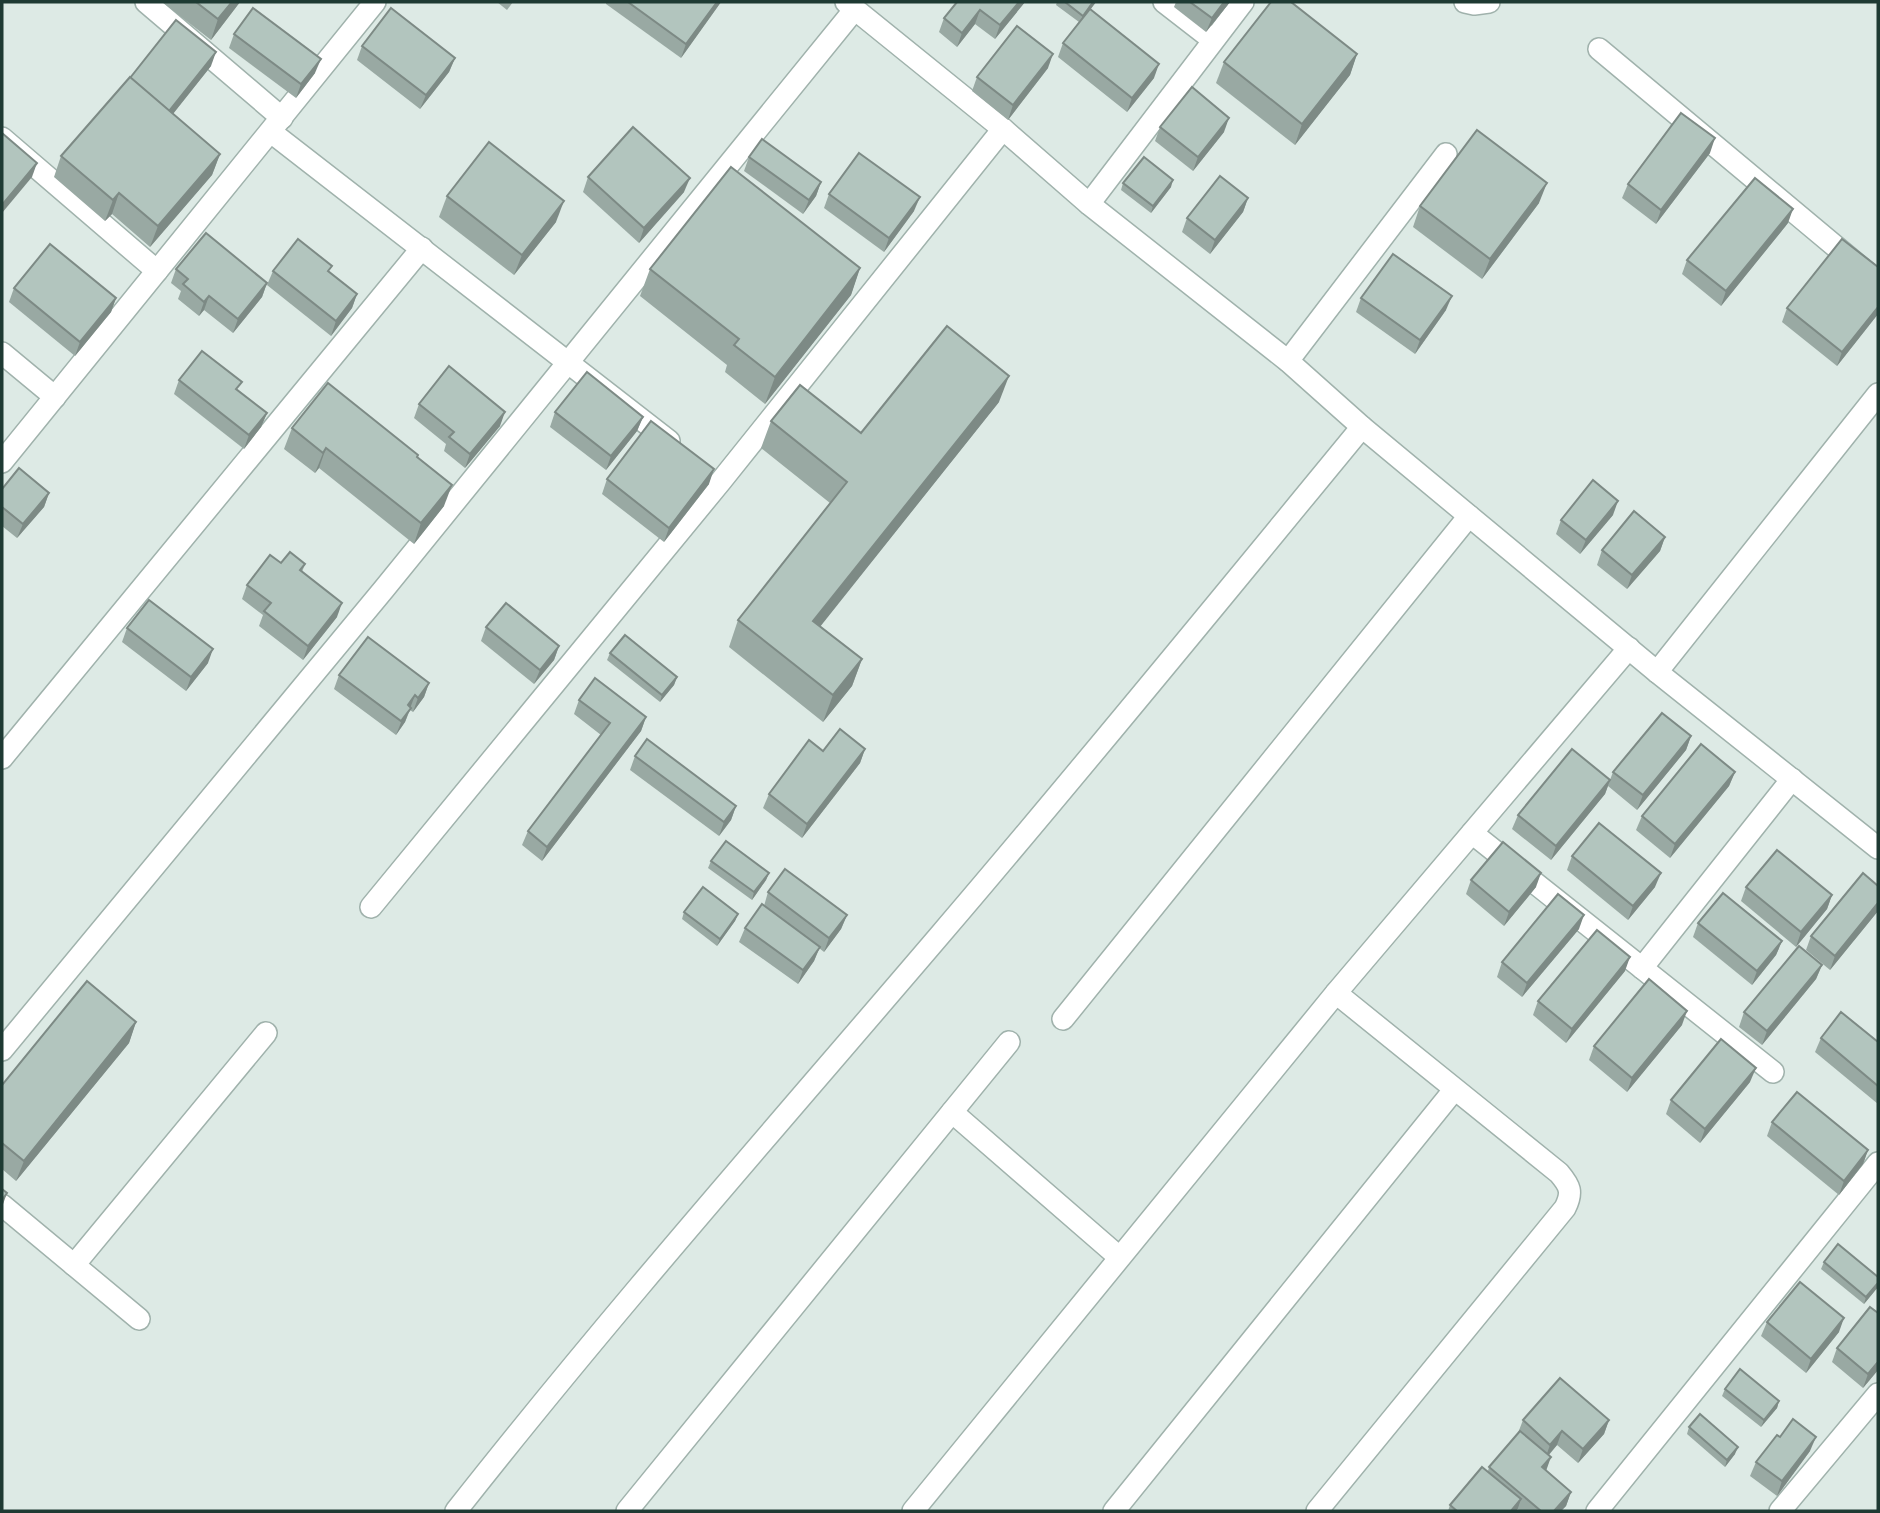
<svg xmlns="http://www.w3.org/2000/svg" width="1880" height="1513" font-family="Figtree,sans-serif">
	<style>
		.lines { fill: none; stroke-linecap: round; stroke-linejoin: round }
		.minor-casing { stroke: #a0b2ac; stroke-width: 24 }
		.minor { stroke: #fff; stroke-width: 21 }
		.wall { fill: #99a9a3 }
		.shaded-wall { fill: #7d8a85 }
		.building { fill: #b2c5be; stroke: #7d8a85; stroke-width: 2 }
	</style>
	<rect width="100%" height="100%" fill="#ddeae5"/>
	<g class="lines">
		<defs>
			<g id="minor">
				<path d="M146 2 282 118"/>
				<path d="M846 2 1003 129 1089 204 1288 361 1362 427 1657 672 1878 848"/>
				<path d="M1164 2 1213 40"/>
				<path d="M1465 2 1474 4 1489 2"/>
				<path d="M1599 49 1878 282"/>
				<path d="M271 132 669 441"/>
				<path d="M2 138 157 271"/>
				<path d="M1089 204 1243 2"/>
				<path d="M2 353 55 397"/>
				<path d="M1288 361 1446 154"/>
				<path d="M2 462 375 2"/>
				<path d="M1657 672 1878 394"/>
				<path d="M2 758 422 248"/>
				<path d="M1472 833 1773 1072"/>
				<path d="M371 907 721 481 1003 129"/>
				<path d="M1642 968 1792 779"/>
				<path d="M1063 1019 1469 516"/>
				<path d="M2 1050 384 589 855 9"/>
				<path d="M952 1112 1119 1257"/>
				<path d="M2 1205 139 1319"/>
				<path d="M74 1265 266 1033"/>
				<path d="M456 1511C611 1314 777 1126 940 935 1083 768 1222 597 1362 427"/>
				<path d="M627 1511 1009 1042"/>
				<path d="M913 1511 1336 993 1629 648"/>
				<path d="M1114 1511 1454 1090"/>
				<path d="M1317 1511 1565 1208C1573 1192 1570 1186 1559 1173L1336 993"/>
				<path d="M1597 1511 1878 1163"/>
				<path d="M1780 1511 1878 1394"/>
			</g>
		</defs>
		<use href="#minor" class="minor-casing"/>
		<use href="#minor" class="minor"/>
	</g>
	<g class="wall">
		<path d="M162 2H240L211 40Z"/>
		<path d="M497 2H513L507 10Z"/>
		<path d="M606 2H721L681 58 606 4Z"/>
		<path d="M957 2H1025L995 39 975 24 957 47 939 32 944 18Z"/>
		<path d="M1057 2H1096L1090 10 1154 78 1127 112 1058 57 1063 43 1079 22 1056 5Z"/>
		<path d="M1176 2H1230L1206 32 1174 7Z"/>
		<path d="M234 34 315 73 296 98 229 48Z"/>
		<path d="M362 46 455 58 449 72 420 109 357 60Z"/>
		<path d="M1357 54 1350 75 1295 145 1216 83 1224 62Z"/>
		<path d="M211 66 173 114 220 154 212 175 150 247 112 214 105 221 54 177 61 156 130 78Z"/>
		<path d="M1048 68 1008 120 972 91 977 77Z"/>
		<path d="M1160 127 1224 132 1193 171 1155 141Z"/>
		<path d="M1710 153 1656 224 1622 198 1628 184Z"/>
		<path d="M749 157 821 182 816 196 803 214 744 171Z"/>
		<path d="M588 177 684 192 639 243 583 192Z"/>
		<path d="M1123 183 1171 187 1151 213 1121 190Z"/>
		<path d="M829 194 914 211 884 252 824 208Z"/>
		<path d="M447 196 556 222 514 275 439 217Z"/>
		<path d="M1248 198 1243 212 1210 254 1182 232 1187 218Z"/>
		<path d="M1539 203 1482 279 1413 227 1420 206Z"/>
		<path d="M1788 223 1721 306 1682 274 1687 260Z"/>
		<path d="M1878 267V314L1837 366 1782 322 1787 308Z"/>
		<path d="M860 268 851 295 765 404 725 372 727 365 640 296 650 269Z"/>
		<path d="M176 269 267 283 262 297 233 333 204 310 199 316 178 299 181 291 171 283Z"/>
		<path d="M273 271 330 273 357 294 352 308 331 336 267 285Z"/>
		<path d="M14 288 116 298 111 312 75 356 9 302Z"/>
		<path d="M1361 298 1446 310 1415 354 1356 312Z"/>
		<path d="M179 380 267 413 261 427 244 449 174 394Z"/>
		<path d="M999 402 820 626 862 659 852 686 823 722 729 647 738 620 830 503 761 448 771 421 861 433Z"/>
		<path d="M419 404 500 426 465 468 444 451 446 444 414 418Z"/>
		<path d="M555 412 643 417 637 431 606 470 550 427Z"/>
		<path d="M292 428 417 457 444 506 414 544 319 468 315 473 284 449Z"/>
		<path d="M607 479 709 484 664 542 602 494Z"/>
		<path d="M2 489 49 493 44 507 17 538 2 526Z"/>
		<path d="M1613 515 1580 554 1556 534 1561 520Z"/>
		<path d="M1665 537 1660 551 1627 589 1597 565 1602 550Z"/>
		<path d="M281 563 305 564 302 572 337 617 303 660 259 626 263 615 242 599 247 585Z"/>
		<path d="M486 627 559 646 554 660 534 684 481 641Z"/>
		<path d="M127 628 208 663 186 691 122 642Z"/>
		<path d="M610 653 677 677 674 685 660 702 607 660Z"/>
		<path d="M339 675 429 683 424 697 413 712 410 710 405 722 396 735 334 689Z"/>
		<path d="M579 700 646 717 641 731 542 861 522 845 528 831 601 735 574 714Z"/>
		<path d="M1691 736 1686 750 1637 810 1608 786 1605 794 1551 860 1512 829 1518 815 1610 780 1613 772Z"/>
		<path d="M865 749 860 763 802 838 763 808 769 794 823 751Z"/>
		<path d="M635 756 736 806 731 820 719 836 630 770Z"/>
		<path d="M1735 772 1729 786 1670 858 1636 830 1642 816Z"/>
		<path d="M1572 856 1655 887 1628 920 1567 870Z"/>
		<path d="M711 861 769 873 766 880 752 900 708 868Z"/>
		<path d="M1471 880 1536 887 1504 926 1466 894Z"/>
		<path d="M1878 886V911L1830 970 1806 950 1811 936Z"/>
		<path d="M1746 887 1832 895 1827 909 1796 947 1741 901Z"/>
		<path d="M768 892 847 915 841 929 824 952 819 948 814 961 798 984 739 942 745 928 764 906Z"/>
		<path d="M684 912 738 914 735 921 717 946 682 919Z"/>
		<path d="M1698 923 1782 941 1776 955 1752 985 1693 937Z"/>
		<path d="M1579 929 1522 997 1497 977 1502 962Z"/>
		<path d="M1822 965 1816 979 1762 1045 1739 1027 1744 1012Z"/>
		<path d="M1625 971 1566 1043 1533 1015 1538 1001Z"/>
		<path d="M136 1022 129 1043 16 1181 2 1169V1085Z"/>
		<path d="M1682 1025 1627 1092 1589 1060 1594 1046Z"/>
		<path d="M1821 1038 1878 1042V1104L1815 1052Z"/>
		<path d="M1750 1082 1700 1143 1666 1114 1671 1100Z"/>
		<path d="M1772 1122 1868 1150 1863 1164 1839 1195 1767 1136Z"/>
		<path d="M1824 1262 1878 1277V1287L1864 1304 1821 1269Z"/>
		<path d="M1878 1313V1370L1863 1388 1832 1362 1837 1348Z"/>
		<path d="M1767 1322 1839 1332 1806 1373 1761 1336Z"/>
		<path d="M1725 1389 1779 1401 1777 1408 1761 1427 1722 1396Z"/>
		<path d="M1523 1420H1609L1604 1434 1578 1463 1557 1445 1549 1455 1546 1470 1571 1492 1566 1506 1561 1511H1520L1517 1509V1511H1448L1450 1505 1488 1471 1489 1467 1518 1433Z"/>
		<path d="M1689 1427 1735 1454 1725 1467 1687 1434Z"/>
		<path d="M1780 1437 1810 1451 1777 1496 1750 1476 1756 1462Z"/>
	</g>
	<g class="shaded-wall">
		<path d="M232 2H240L211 40 218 19Z"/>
		<path d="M717 2H721L681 58 686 44Z"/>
		<path d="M1019 2H1025L995 39 1000 25Z"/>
		<path d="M1093 2H1096L1080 23 1083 16Z"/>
		<path d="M1224 2H1230L1206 32 1212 18Z"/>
		<path d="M980 10 975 24 957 47 962 33Z"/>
		<path d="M216 52 211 66 164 125 169 111Z"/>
		<path d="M1053 54 1048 68 1008 120 1013 105Z"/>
		<path d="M1357 54 1350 75 1295 145 1302 124Z"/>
		<path d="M455 58 449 72 420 109 426 95Z"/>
		<path d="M321 59 315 73 296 98 301 84Z"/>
		<path d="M1159 64 1154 78 1127 112 1132 98Z"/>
		<path d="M1229 118 1224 132 1193 171 1198 157Z"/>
		<path d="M1715 138 1710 153 1656 224 1661 210Z"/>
		<path d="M220 154 212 175 150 247 158 226Z"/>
		<path d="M37 163 32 177 2 213V205Z"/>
		<path d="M690 178 684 192 639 243 644 228Z"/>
		<path d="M1173 180 1171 187 1151 213 1153 206Z"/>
		<path d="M821 182 816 196 803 214 809 200Z"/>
		<path d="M1547 183 1539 203 1482 279 1490 259Z"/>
		<path d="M119 193 112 214 105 221 113 200Z"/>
		<path d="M920 197 914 211 884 252 889 238Z"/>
		<path d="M1248 198 1243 212 1210 254 1215 240Z"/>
		<path d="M564 201 556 222 514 275 522 255Z"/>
		<path d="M1793 209 1788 223 1721 306 1726 291Z"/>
		<path d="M860 268 851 295 765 404 775 377Z"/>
		<path d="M267 283 262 297 233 333 238 319Z"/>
		<path d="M357 294 352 308 331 336 336 321Z"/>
		<path d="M209 296 204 310 199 316 204 302Z"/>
		<path d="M1452 296 1446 310 1415 354 1420 340Z"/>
		<path d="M116 298 111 312 75 356 80 342Z"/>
		<path d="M1878 307V314L1837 366 1842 352Z"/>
		<path d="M1009 376 999 402 804 647 813 621Z"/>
		<path d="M505 412 500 426 465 468 470 454Z"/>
		<path d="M267 413 261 427 244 449 249 435Z"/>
		<path d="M643 417 637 431 606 470 611 456Z"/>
		<path d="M326 448 319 468 315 473 323 453Z"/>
		<path d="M714 469 709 484 664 542 669 528Z"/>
		<path d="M452 485 444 506 414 544 421 523Z"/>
		<path d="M49 493 44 507 17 538 23 524Z"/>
		<path d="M1618 501 1613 515 1580 554 1586 540Z"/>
		<path d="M1665 537 1660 551 1627 589 1632 575Z"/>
		<path d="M342 603 337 617 303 660 308 646Z"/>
		<path d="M559 646 554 660 534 684 540 670Z"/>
		<path d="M213 649 208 663 186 691 191 677Z"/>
		<path d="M862 659 852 686 823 722 833 695Z"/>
		<path d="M677 677 674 685 660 702 662 695Z"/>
		<path d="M429 683 424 697 413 712 418 698Z"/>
		<path d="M415 695 405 722 396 735 408 705Z"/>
		<path d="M646 717 641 731 542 861 547 847Z"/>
		<path d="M1691 736 1686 750 1637 810 1643 795Z"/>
		<path d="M865 749 860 763 802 838 807 824Z"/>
		<path d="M1735 772 1729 786 1670 858 1675 844Z"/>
		<path d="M1610 780 1605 794 1551 860 1556 846Z"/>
		<path d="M736 806 731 820 719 836 724 822Z"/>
		<path d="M769 873 766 880 752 900 754 892Z"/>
		<path d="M1541 873 1536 887 1504 926 1509 912Z"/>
		<path d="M1661 873 1655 887 1628 920 1633 906Z"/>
		<path d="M1832 895 1827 909 1796 947 1801 932Z"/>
		<path d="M1878 903V911L1830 970 1835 956Z"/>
		<path d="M738 914 735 921 717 946 720 939Z"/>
		<path d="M847 915 841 929 824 952 829 938Z"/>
		<path d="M1584 915 1579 929 1522 997 1527 983Z"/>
		<path d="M1782 941 1776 955 1752 985 1757 971Z"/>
		<path d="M820 947 814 961 798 984 803 970Z"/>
		<path d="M1630 957 1625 971 1566 1043 1572 1029Z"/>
		<path d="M1822 965 1816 979 1762 1045 1767 1031Z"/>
		<path d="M1687 1011 1682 1025 1627 1092 1632 1078Z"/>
		<path d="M136 1022 129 1043 16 1181 24 1161Z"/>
		<path d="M1756 1068 1750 1082 1700 1143 1705 1129Z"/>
		<path d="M1868 1150 1863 1164 1839 1195 1844 1181Z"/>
		<path d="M7 1193 2 1207V1200Z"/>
		<path d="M1878 1283V1287L1864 1304 1866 1297Z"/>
		<path d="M1844 1318 1839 1332 1806 1373 1811 1359Z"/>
		<path d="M1878 1362V1370L1863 1388 1868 1374Z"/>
		<path d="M1779 1401 1777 1408 1761 1427 1764 1420Z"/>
		<path d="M1609 1420 1604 1434 1578 1463 1583 1449Z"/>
		<path d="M1562 1431 1557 1445 1545 1459 1550 1445Z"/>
		<path d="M1816 1437 1810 1451 1777 1496 1782 1481Z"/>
		<path d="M1738 1447 1735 1454 1725 1467 1727 1460Z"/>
		<path d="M1551 1457 1546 1471 1542 1467Z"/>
		<path d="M1571 1492 1566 1506 1561 1511H1554Z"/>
		<path d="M1521 1499 1517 1511H1511Z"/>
	</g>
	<g class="building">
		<path d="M196 2H232L218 19Z"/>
		<path d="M628 2H717L686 44Z"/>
		<path d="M957 2H1019L1000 25 980 10 962 33 944 18Z"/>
		<path d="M1065 2H1093L1083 16Z"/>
		<path d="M1190 2H1224L1212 18Z"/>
		<path d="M1271 2H1291L1357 54 1302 124 1224 62Z"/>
		<path d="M253 8 321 59 301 84 234 34Z"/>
		<path d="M391 8 455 58 426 95 362 46Z"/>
		<path d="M1090 9 1159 64 1132 98 1063 43Z"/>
		<path d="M176 20 216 52 169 111 130 78Z"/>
		<path d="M1017 26 1053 54 1013 105 977 77Z"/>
		<path d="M130 77 220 154 158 226 119 193 113 200 61 156Z"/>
		<path d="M1192 87 1229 118 1198 157 1160 127Z"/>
		<path d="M1681 113 1715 138 1661 210 1628 184Z"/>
		<path d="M633 127 690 178 644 228 588 177Z"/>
		<path d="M1477 130 1547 183 1490 259 1420 206Z"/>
		<path d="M2 133 37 163 2 205Z"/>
		<path d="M762 139 821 182 809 200 749 157Z"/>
		<path d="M489 142 564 201 522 255 447 196Z"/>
		<path d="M859 153 920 197 889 238 829 194Z"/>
		<path d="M1144 157 1173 180 1153 206 1123 183Z"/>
		<path d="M731 167 860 268 775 377 734 345 739 339 650 269Z"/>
		<path d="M1220 176 1248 198 1215 240 1187 218Z"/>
		<path d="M1755 178 1793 209 1726 291 1687 260Z"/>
		<path d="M206 233 267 283 238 319 209 296 204 302 183 284 188 279 176 269Z"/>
		<path d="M298 239 332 266 328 271 357 294 336 321 273 271Z"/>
		<path d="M1842 239 1878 267V307L1842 352 1787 308Z"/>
		<path d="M50 244 116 298 80 342 14 288Z"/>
		<path d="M1393 254 1452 296 1420 340 1361 298Z"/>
		<path d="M947 326 1009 376 813 621 862 659 833 695 738 620 847 482 771 421 800 385 861 433Z"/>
		<path d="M202 351 242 382 236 389 267 413 249 435 179 380Z"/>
		<path d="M449 366 505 412 470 454 449 437 454 432 419 404Z"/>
		<path d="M587 372 643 417 611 456 555 412Z"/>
		<path d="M328 383 418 455 417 457 452 485 421 523 326 448 323 453 292 428Z"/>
		<path d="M651 421 714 469 669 528 607 479Z"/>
		<path d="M19 468 49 493 23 524 2 507V489Z"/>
		<path d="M1593 480 1618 501 1586 540 1561 520Z"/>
		<path d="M1634 511 1665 537 1632 575 1602 550Z"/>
		<path d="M290 552 305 564 300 570 342 603 308 646 264 611 271 603 247 585 270 555 281 563Z"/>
		<path d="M149 600 213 649 191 677 127 628Z"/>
		<path d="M506 603 559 646 540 670 486 627Z"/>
		<path d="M625 635 677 677 662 695 610 653Z"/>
		<path d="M368 637 429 683 418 698 415 695 408 705 411 708 401 721 339 675Z"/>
		<path d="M595 678 646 717 547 847 528 831 610 723 579 700Z"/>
		<path d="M1662 713 1691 736 1643 795 1613 772Z"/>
		<path d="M840 729 865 749 807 824 769 794 809 740 823 751Z"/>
		<path d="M647 739 736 806 724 822 635 756Z"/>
		<path d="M1701 744 1735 772 1675 844 1642 816Z"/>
		<path d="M1572 749 1610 780 1556 846 1518 815Z"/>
		<path d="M1599 823 1661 873 1633 906 1572 856Z"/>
		<path d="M726 841 769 873 754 892 711 861Z"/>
		<path d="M1503 842 1541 873 1509 912 1471 880Z"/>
		<path d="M1777 850 1832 895 1801 932 1746 887Z"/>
		<path d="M785 869 847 915 829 938 768 892Z"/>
		<path d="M1863 873 1878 886V903L1835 956 1811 936Z"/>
		<path d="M703 887 738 914 720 939 684 912Z"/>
		<path d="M1723 893 1782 941 1757 971 1698 923Z"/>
		<path d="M1558 894 1584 915 1527 983 1502 962Z"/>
		<path d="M762 904 820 947 803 970 745 928Z"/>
		<path d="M1597 930 1630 957 1572 1029 1538 1001Z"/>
		<path d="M1799 946 1822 965 1767 1031 1744 1012Z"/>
		<path d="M1649 979 1687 1011 1632 1078 1594 1046Z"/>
		<path d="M87 981 136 1022 24 1161 2 1143V1085Z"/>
		<path d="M1841 1012 1878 1042V1086L1821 1038Z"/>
		<path d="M1721 1039 1756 1068 1705 1129 1671 1100Z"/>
		<path d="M1797 1092 1868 1150 1844 1181 1772 1122Z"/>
		<path d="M2 1189 7 1193 2 1200Z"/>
		<path d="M1838 1244 1878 1277V1283L1866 1297 1824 1262Z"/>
		<path d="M1800 1282 1844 1318 1811 1359 1767 1322Z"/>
		<path d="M1870 1307 1878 1313V1362L1868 1374 1837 1348Z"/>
		<path d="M1740 1369 1779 1401 1764 1420 1725 1389Z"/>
		<path d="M1560 1378 1609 1420 1583 1449 1562 1431 1550 1445 1523 1420Z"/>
		<path d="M1700 1414 1738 1447 1727 1460 1689 1427Z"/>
		<path d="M1793 1419 1816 1437 1782 1481 1756 1462 1777 1435 1780 1437Z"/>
		<path d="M1520 1431 1551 1457 1542 1467 1571 1492 1554 1511H1541L1489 1467Z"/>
		<path d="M1482 1467 1521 1499 1511 1511H1457L1450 1505Z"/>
	</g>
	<rect width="1880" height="1513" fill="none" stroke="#1e3a33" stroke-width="7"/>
</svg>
